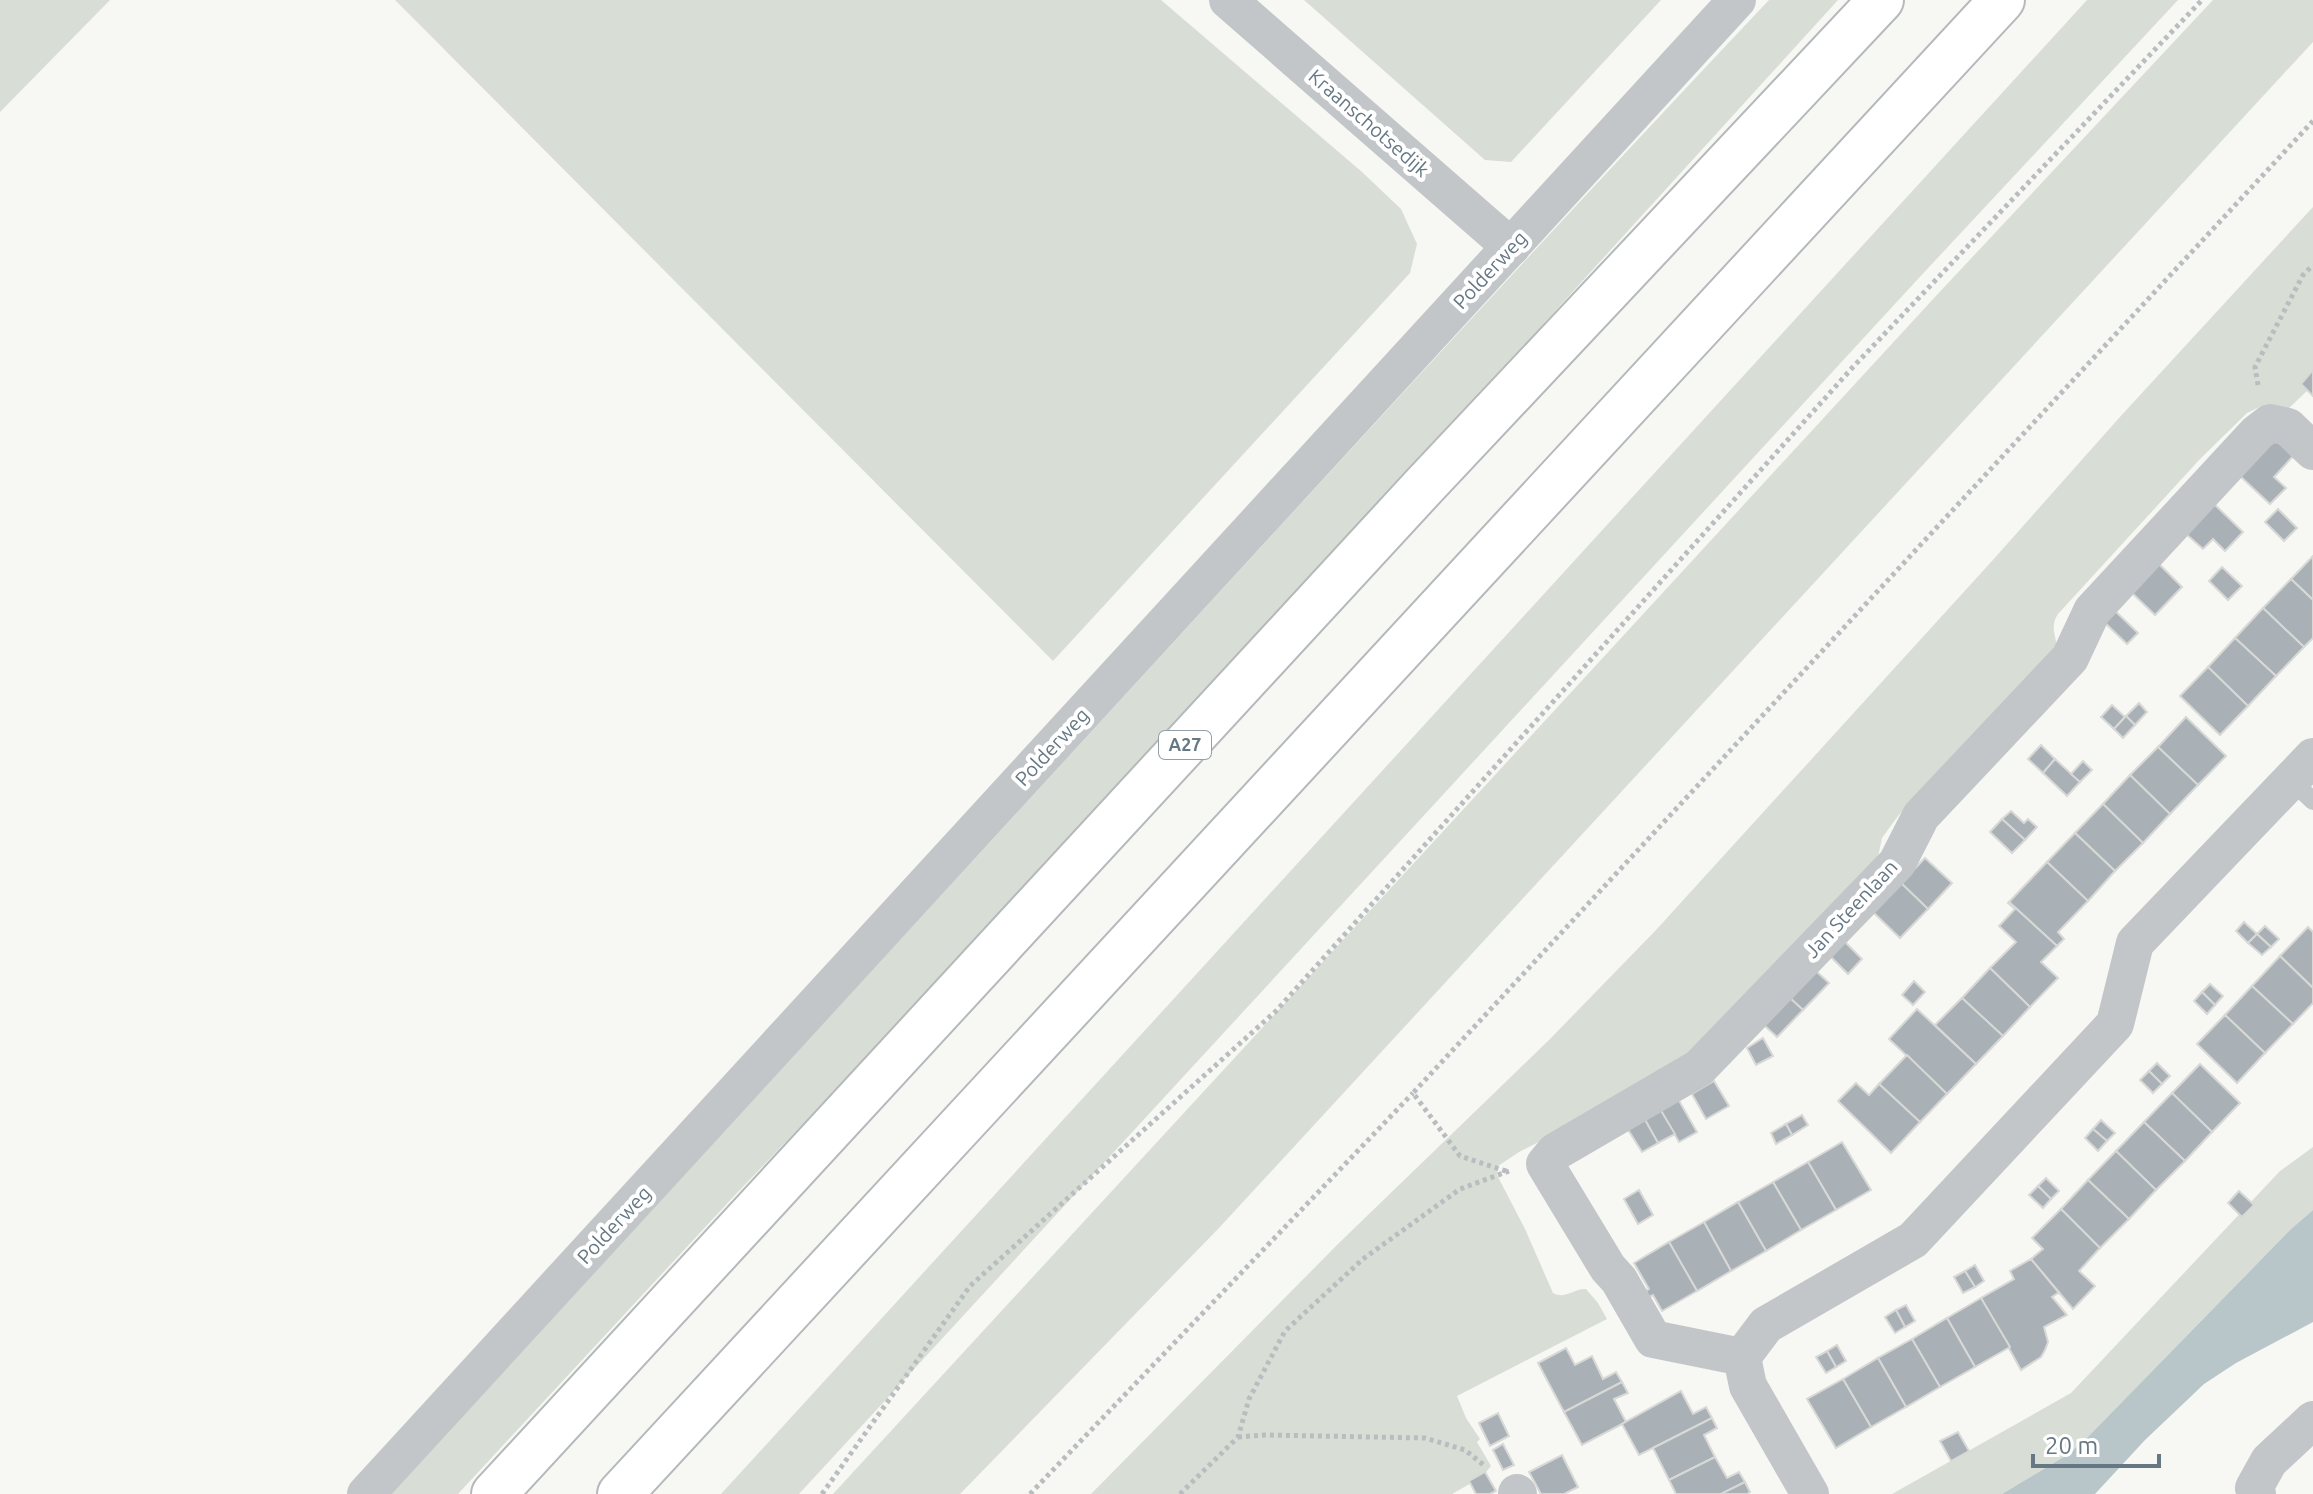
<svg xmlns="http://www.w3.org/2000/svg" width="2313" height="1494" font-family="Ubuntu,sans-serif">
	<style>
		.green { fill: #d8ded5 }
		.water { fill: #b8c5c9 }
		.building { fill: #a9b1b6; stroke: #d8d8d6; stroke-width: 2 }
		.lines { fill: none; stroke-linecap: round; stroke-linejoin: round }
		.highway-casing { stroke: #b5b9bb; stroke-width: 48 }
		.path { stroke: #babdbf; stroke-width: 5; stroke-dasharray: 4 4; stroke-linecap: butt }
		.lane { stroke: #c2c6c9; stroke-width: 18 }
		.street { stroke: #c2c6c9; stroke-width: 38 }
		.highway { stroke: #fff; stroke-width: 44 }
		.labels { text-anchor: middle; stroke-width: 8; stroke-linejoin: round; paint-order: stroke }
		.shield { fill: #fff; stroke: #94a0a9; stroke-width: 2 }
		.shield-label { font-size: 18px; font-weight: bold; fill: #667884 }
		.street-label { font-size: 20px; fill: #667884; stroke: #fff }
	</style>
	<rect width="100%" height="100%" fill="#f7f7f4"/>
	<g class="green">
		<path d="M0 0H110L0 112Z"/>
		<path d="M395 0H1161L1362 172 1401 209 1417 244 1410 273 1053 661Z"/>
		<path d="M1304 0H1661L1511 162 1485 160Z"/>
		<path d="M1769 0H1838L1073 841 735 1195 458 1494H380C851 1004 1302 494 1769 0Z"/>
		<path d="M2087 0H2178L1917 280 799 1494H721Z"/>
		<path d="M2213 0H2313V42L1218 1229 960 1494H833L1935 297Z"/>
		<path d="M2313 207V385L2285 412 2279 408 2266 404 2247 413 2200 459 2058 614C2051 624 2054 633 2057 645L1898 816 1882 838 1878 857 1683 1060 1608 1107 1519 1152 1498 1166 1497 1175 1525 1229 1553 1293C1565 1300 1574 1288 1586 1289L1598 1303 1607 1319 1457 1396 1466 1418 1480 1439 1477 1442 1491 1466 1482 1477 1452 1494H1091L1339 1243 1550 1039 1656 930 1992 561 2119 418Z"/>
		<path d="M2313 1147V1210L2290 1230 2082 1443 2062 1458 2002 1494H1892L2071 1393 2280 1171Z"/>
	</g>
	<path class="water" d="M2313 1210V1322L2236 1363 2204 1384 2145 1440 2095 1494H2002L2062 1458 2082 1443 2290 1230Z"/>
	<g class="building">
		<path d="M2313 370V396L2301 384Z"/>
		<path d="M2277 437 2295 454 2274 477 2286 488 2270 504 2240 476Z"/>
		<path d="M2214 504 2243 532 2225 551 2213 539 2203 549 2185 533Z"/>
		<path d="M2278 509 2297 528 2284 541 2265 522Z"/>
		<path d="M2313 556V600L2291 579Z"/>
		<path d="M2157 562 2182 587 2155 615 2130 591Z"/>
		<path d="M2222 567 2242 586 2228 600 2209 581Z"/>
		<path d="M2291 579 2313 600V638L2304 647 2263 608Z"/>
		<path d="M2263 608 2304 647 2276 676 2235 638Z"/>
		<path d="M2113 609 2138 633 2127 644 2102 620Z"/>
		<path d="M2235 638 2276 676 2248 706 2208 667Z"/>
		<path d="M2208 667 2248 706 2220 735 2180 696Z"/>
		<path d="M2139 703 2147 712 2135 725 2126 716Z"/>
		<path d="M2112 705 2125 717 2114 729 2101 717Z"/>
		<path d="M2126 716 2135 725 2123 738 2114 729Z"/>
		<path d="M2186 717 2226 756 2198 785 2158 747Z"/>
		<path d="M2041 745 2055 759 2043 773 2028 759Z"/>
		<path d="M2158 747 2198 785 2170 814 2130 775Z"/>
		<path d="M2055 759 2080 782 2067 796 2043 773Z"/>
		<path d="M2083 761 2092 770 2080 782 2071 774Z"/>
		<path d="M2130 775 2170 814 2143 843 2103 804Z"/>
		<path d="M2103 804 2143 843 2115 871 2075 833Z"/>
		<path d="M2011 811 2024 823 2028 819 2037 827 2025 840 2002 819Z"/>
		<path d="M2002 819 2025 840 2012 853 1990 832Z"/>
		<path d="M2075 833 2115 871 2088 901 2047 862Z"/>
		<path d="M1925 858 1952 883 1928 909 1901 883Z"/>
		<path d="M2047 862 2088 901 2058 932 2064 939 2057 946 2009 902Z"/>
		<path d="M1901 883 1928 909 1900 938 1873 912Z"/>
		<path d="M2009 902 2057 946 2041 962 2058 978 2030 1007 1990 968 2016 942 1999 926 2015 909 2008 903Z"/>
		<path d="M2244 922 2257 934 2248 943 2236 931Z"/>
		<path d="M2265 926 2279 939 2271 947 2257 934Z"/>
		<path d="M2308 927 2313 932V988L2280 956Z"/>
		<path d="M2257 934 2271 947 2262 955 2248 943Z"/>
		<path d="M1844 941 1862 959 1848 974 1830 956Z"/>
		<path d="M2280 956 2313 988V1003L2293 1024 2252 986Z"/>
		<path d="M1990 968 2030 1007 2003 1036 1962 998Z"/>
		<path d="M1816 971 1829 983 1803 1010 1790 998Z"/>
		<path d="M1914 981 1925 992 1913 1005 1902 995Z"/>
		<path d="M2210 984 2223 996 2215 1005 2202 992Z"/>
		<path d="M2252 986 2293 1024 2265 1053 2225 1015Z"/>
		<path d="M2202 992 2215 1005 2207 1014 2194 1001Z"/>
		<path d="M1790 998 1803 1010 1777 1037 1764 1025Z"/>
		<path d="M1962 998 2003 1036 1976 1064 1935 1025Z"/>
		<path d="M1917 1009 1976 1064 1947 1094 1889 1039Z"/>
		<path d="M2225 1015 2265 1053 2237 1083 2197 1044Z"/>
		<path d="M1763 1038 1773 1056 1756 1065 1747 1048Z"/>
		<path d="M1907 1055 1947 1094 1920 1122 1879 1084Z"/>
		<path d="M2157 1063 2170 1076 2162 1084 2149 1071Z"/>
		<path d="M2200 1064 2240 1103 2212 1132 2172 1093Z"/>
		<path d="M2149 1071 2162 1084 2153 1093 2140 1080Z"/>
		<path d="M1714 1081 1729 1106 1706 1119 1692 1094Z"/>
		<path d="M1856 1083 1869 1095 1879 1084 1920 1122 1891 1153 1838 1101Z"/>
		<path d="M2172 1093 2212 1132 2185 1161 2144 1122Z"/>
		<path d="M1678 1099 1697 1132 1679 1142 1660 1109Z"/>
		<path d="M1660 1109 1675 1134 1658 1143 1644 1118Z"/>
		<path d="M1802 1115 1808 1125 1792 1135 1786 1124Z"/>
		<path d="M1644 1118 1658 1143 1642 1152 1627 1128Z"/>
		<path d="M2101 1120 2115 1133 2107 1141 2093 1129Z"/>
		<path d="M2144 1122 2185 1161 2156 1190 2116 1151Z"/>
		<path d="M1786 1124 1792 1135 1776 1144 1771 1133Z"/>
		<path d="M2093 1129 2107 1141 2098 1151 2085 1138Z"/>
		<path d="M1842 1142 1871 1190 1836 1210 1808 1162Z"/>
		<path d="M2116 1151 2156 1190 2129 1219 2088 1180Z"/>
		<path d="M1808 1162 1836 1210 1801 1230 1773 1182Z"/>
		<path d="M2046 1178 2059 1191 2051 1199 2038 1186Z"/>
		<path d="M2088 1180 2129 1219 2100 1248 2061 1209Z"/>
		<path d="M1773 1182 1801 1230 1766 1251 1738 1202Z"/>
		<path d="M2038 1186 2051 1199 2043 1208 2029 1195Z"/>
		<path d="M1639 1190 1653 1215 1638 1224 1624 1199Z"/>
		<path d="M2239 1191 2254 1205 2242 1217 2228 1203Z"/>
		<path d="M1738 1202 1766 1251 1731 1271 1704 1222Z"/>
		<path d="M2061 1209 2100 1248 2079 1271 2095 1286 2073 1309 2031 1259 2043 1249 2032 1238Z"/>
		<path d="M1704 1222 1731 1271 1697 1291 1669 1242Z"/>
		<path d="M1669 1242 1697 1291 1662 1311 1653 1295 1649 1297 1646 1291 1649 1289 1634 1263Z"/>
		<path d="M2031 1259 2060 1294 2058 1293 2052 1297 2067 1315 2044 1327 2048 1342 2045 1350 2041 1357 2021 1370 1981 1298 2014 1279 2010 1271Z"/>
		<path d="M1975 1265 1984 1281 1975 1287 1965 1271Z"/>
		<path d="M1965 1271 1975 1287 1963 1293 1954 1277Z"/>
		<path d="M1981 1298 2010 1347 1975 1367 1947 1318Z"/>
		<path d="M1906 1305 1915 1321 1905 1327 1896 1310Z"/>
		<path d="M1896 1310 1905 1327 1895 1333 1885 1317Z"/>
		<path d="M1947 1318 1975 1367 1940 1387 1912 1339Z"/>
		<path d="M1912 1339 1940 1387 1906 1407 1878 1358Z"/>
		<path d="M1837 1345 1846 1361 1836 1367 1827 1351Z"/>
		<path d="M1566 1348 1575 1365 1592 1356 1603 1379 1616 1372 1622 1382 1564 1412 1538 1363Z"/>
		<path d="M1827 1351 1836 1367 1826 1373 1816 1357Z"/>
		<path d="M1878 1358 1906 1407 1871 1427 1843 1379Z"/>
		<path d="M1843 1379 1871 1427 1836 1448 1807 1399Z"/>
		<path d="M1622 1382 1628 1393 1614 1399 1626 1422 1582 1445 1564 1412Z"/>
		<path d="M1681 1391 1693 1414 1706 1407 1712 1418 1639 1455 1622 1424Z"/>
		<path d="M1498 1413 1509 1436 1490 1446 1479 1423Z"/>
		<path d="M1712 1418 1717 1428 1704 1435 1715 1457 1669 1480 1653 1448Z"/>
		<path d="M1958 1432 1969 1451 1951 1461 1940 1441Z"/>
		<path d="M1503 1444 1514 1465 1503 1470 1493 1450Z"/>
		<path d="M1562 1455 1578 1487 1564 1494H1541L1529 1472Z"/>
		<path d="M1715 1457 1727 1478 1739 1472 1745 1482 1721 1494H1676L1669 1480Z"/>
		<path d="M1485 1472 1496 1491 1490 1494H1476L1469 1481Z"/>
		<path d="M1745 1482 1750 1492 1747 1494H1721Z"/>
	</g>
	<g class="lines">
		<defs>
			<g id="highway">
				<path d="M494 1494 1423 487 1881 0"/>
				<path d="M620 1494 2002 0"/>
			</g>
		</defs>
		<use href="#highway" class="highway-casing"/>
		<g class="path">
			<path d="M2258 385 2255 367 2303 275 2313 265"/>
			<path d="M1506 1171 1460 1156 1413 1093 2313 121"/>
			<path d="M1238 1437 1265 1435 1425 1438 1465 1450 1486 1467"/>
			<path d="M822 1494 970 1286 1276 1011 1853 367 2202 0"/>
			<path d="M1030 1494 1413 1093"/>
			<path d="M1180 1494 1238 1437 1249 1399 1285 1331 1363 1259 1460 1189 1509 1171"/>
		</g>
		<path class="lane" d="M2291 780 2313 801"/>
		<g class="street">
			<path d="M1228 0 1511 247"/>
			<path d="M1742 1357 1653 1339 1619 1280 1608 1268 1545 1164 1555 1152 1699 1068 1897 863 1921 816 2070 658 2092 611 2257 433 2270 423 2288 427 2313 451"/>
			<path d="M1517 1493 1518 1494"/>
			<path d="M366 1494 1737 0"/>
			<path d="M1810 1494 1748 1386 1742 1357 1766 1325 1913 1240 2115 1024 2135 943 2313 757"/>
			<path d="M2257 1494 2254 1488 2269 1461 2313 1420"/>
		</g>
		<use href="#highway" class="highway"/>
	</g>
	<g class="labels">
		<rect class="shield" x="1159" y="731" width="52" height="28" rx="6"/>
		<g class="shield-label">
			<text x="1185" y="751">A27</text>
		</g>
		<g class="street-label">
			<text transform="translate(1369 123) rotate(41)" y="7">Kraanschotsedijk</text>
			<text transform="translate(1490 270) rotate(-47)" y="7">Polderweg</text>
			<text transform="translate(1052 747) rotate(-47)" y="7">Polderweg</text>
			<text transform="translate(1851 909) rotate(-47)" y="7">Jan Steenlaan</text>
			<text transform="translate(614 1225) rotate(-47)" y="7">Polderweg</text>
		</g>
	</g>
	<path d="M2033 1454v12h126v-12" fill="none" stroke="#667884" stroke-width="4"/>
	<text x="2045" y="1454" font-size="24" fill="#667884" stroke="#ffffff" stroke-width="6" paint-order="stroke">20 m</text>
</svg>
